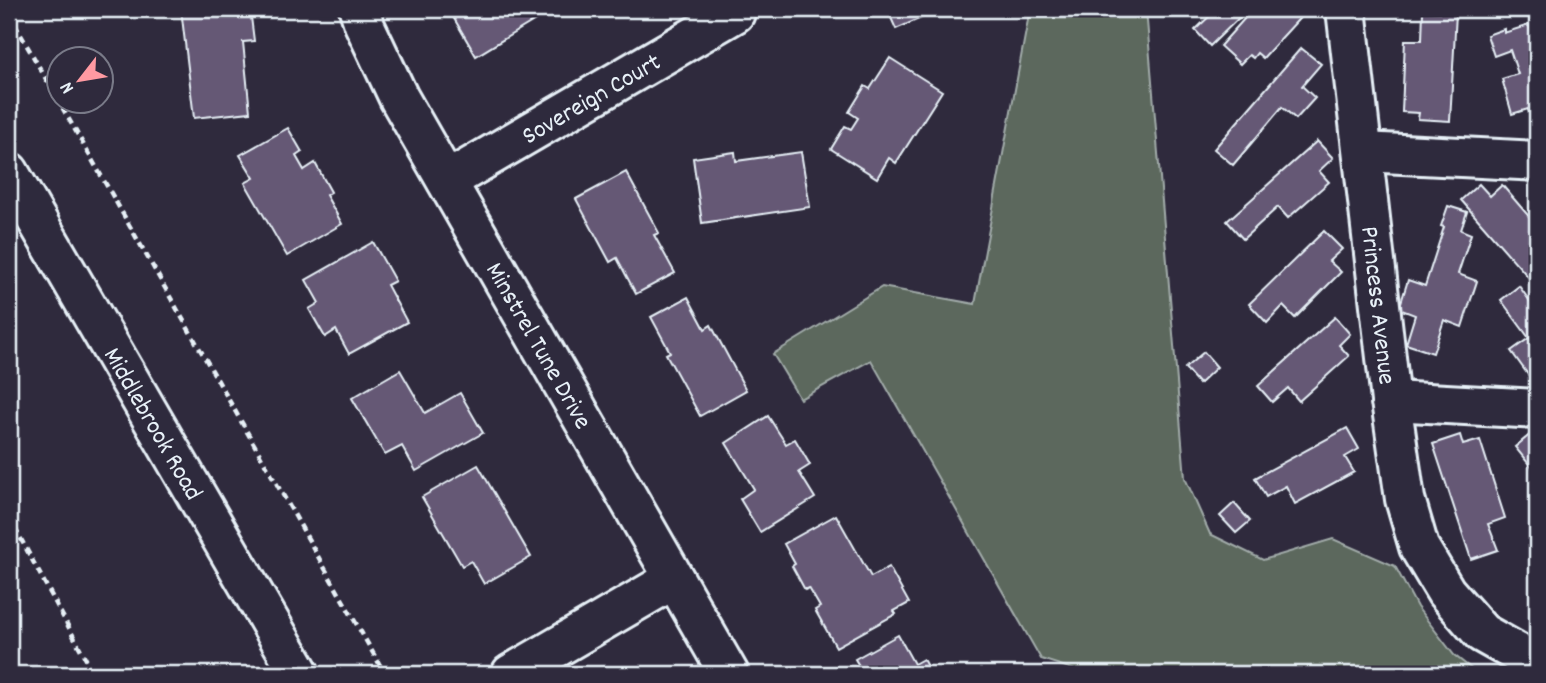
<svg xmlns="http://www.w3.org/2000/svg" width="1546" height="683" font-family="Dekko,sans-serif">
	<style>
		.green { fill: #5c685d; stroke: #a2acaa; stroke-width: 2 }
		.building { fill: #655875; stroke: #e8f1f8; stroke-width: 2 }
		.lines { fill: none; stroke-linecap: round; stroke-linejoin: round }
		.minor-casing { stroke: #e8f1f8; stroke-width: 44 }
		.path { stroke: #e8f1f8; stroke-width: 4.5; stroke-dasharray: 7 5; stroke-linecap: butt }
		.minor { stroke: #2f2a3d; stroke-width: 38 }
		.labels { text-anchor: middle; stroke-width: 5; stroke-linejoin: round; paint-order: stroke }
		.street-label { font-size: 26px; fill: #e8f1f8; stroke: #2f2a3d }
	</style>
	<rect width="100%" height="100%" fill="#2f2a3d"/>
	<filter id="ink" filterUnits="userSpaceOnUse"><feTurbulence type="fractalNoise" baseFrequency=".0143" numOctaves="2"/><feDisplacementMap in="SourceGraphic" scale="14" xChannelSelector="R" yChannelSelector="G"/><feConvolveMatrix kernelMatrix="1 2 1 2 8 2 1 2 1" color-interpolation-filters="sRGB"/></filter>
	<g filter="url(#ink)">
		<path class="green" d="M1030 9H1146L1185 478 1210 534 1263 560 1333 539 1395 566 1417 607 1454 655 1478 674H1088L1041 659 871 360 800 399 773 354 882 287 975 304Z"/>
		<g class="building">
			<path d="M181 9H250L254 41 243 42 250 112 194 118Z"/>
			<path d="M462 9H531L537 19 476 56 452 15Z"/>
			<path d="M887 9H942L896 29Z"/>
			<path d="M1217 9H1248L1210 46 1195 30Z"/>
			<path d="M1253 9H1308L1263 58 1257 53 1253 58 1249 55 1240 64 1220 46Z"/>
			<path d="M1483 9H1503L1499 17Z"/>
			<path d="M1423 11 1456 13 1450 121 1418 119 1419 113 1402 112 1405 40H1422Z"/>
			<path d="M1529 25 1537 53V123L1533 124 1528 109 1512 114 1502 79 1518 74 1510 50 1494 56 1487 35 1504 29V33Z"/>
			<path d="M1301 48 1321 64 1302 86 1315 98 1296 119 1282 107 1233 165 1214 149Z"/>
			<path d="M890 58 942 91 896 163 889 158 877 178 831 149 845 126 851 129 858 118 849 112 865 86 870 89Z"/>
			<path d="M288 128 302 152 296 156 304 170 315 163 331 192 326 195 342 224 287 256 245 183 254 178 240 155Z"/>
			<path d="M1317 141 1333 158 1319 171 1329 182 1288 218 1278 207 1243 239 1227 221Z"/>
			<path d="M735 152 736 161 801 152 810 207 702 223 693 158Z"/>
			<path d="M626 172 659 233 654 235 675 273 636 294 617 258 610 262 576 199Z"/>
			<path d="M1479 184 1490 196 1502 185 1532 220 1537 215V287L1461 200Z"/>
			<path d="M1448 206 1467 212 1461 230 1471 234 1458 274 1477 281 1462 327 1444 320 1433 353 1406 344 1415 315 1399 309 1408 280 1425 286 1444 227 1441 226Z"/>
			<path d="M1324 231 1342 249 1329 261 1341 272 1295 318 1283 306 1267 323 1249 304Z"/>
			<path d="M373 242 395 281 387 285 407 322 349 354 336 330 325 337 309 309 319 303 306 280Z"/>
			<path d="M1519 286 1537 311V370L1529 376 1511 351 1529 338 1501 300Z"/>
			<path d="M688 297 705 329 711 325 746 390 700 416 666 354 670 352 651 317Z"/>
			<path d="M1335 317 1350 334 1339 345 1349 356 1299 401 1288 388 1272 402 1258 386Z"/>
			<path d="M1204 352 1217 367 1199 384 1185 368Z"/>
			<path d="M400 370 425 413 460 393 483 433 416 471 402 446 385 455 352 398Z"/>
			<path d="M768 416 786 444 795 439 810 465 799 472 815 498 760 532 740 499 754 489 726 443Z"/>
			<path d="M1347 428 1359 449 1345 457 1354 472 1295 504 1286 486 1266 497 1255 478Z"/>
			<path d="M1532 433 1537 439V474L1515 447Z"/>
			<path d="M1460 435 1463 445 1480 440 1505 518 1488 524 1498 550 1471 559 1433 444Z"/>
			<path d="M478 465 531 557 484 584 471 561 462 566 422 497Z"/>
			<path d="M1234 503 1250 521 1236 533 1220 516Z"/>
			<path d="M836 515 871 577 889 567 909 603 894 611 896 614 836 647 815 610 820 607 809 588 805 590 792 566 795 564 784 544Z"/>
			<path d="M898 635 914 664 923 659 931 674H864L855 659Z"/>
		</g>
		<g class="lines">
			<defs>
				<g id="minor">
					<path id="s1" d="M359 9 364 24 399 98 729 674"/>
					<path id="s2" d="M1346 9 1391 401 1405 499 1419 547 1446 592 1482 633 1521 655 1537 656"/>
					<path d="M1363 152 1537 161"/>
					<path id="s3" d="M9 172 300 674"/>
					<path id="s4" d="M447 181 735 13"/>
					<path d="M1391 401 1537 409"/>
					<path d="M511 674 674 579"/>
				</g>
			</defs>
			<use href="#minor" class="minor-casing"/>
			<g class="path">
				<path d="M9 14 385 674"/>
				<path d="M9 517 94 674"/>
			</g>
			<use href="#minor" class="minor"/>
		</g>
	</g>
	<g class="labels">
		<g class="street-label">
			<text dy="9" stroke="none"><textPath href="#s4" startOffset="166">Sovereign Court</textPath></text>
			<text dy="9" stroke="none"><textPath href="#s2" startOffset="298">Princess Avenue</textPath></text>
			<text dy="9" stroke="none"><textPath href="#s1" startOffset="382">Minstrel Tune Drive</textPath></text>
			<text dy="9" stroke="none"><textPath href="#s3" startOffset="290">Middlebrook Road</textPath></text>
		</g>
	</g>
	<rect width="1546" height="683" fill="none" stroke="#2f2a3d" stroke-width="35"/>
	<rect x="18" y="18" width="1511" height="648" fill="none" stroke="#e8f1f8" stroke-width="2.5" filter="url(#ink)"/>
	<g transform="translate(80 80) rotate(239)"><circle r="33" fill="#2f2a3d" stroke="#797a88" stroke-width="2"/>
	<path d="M0-5L12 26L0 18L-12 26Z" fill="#ff9aa2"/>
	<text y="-10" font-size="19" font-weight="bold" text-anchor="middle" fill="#e8f1f8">N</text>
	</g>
</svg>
